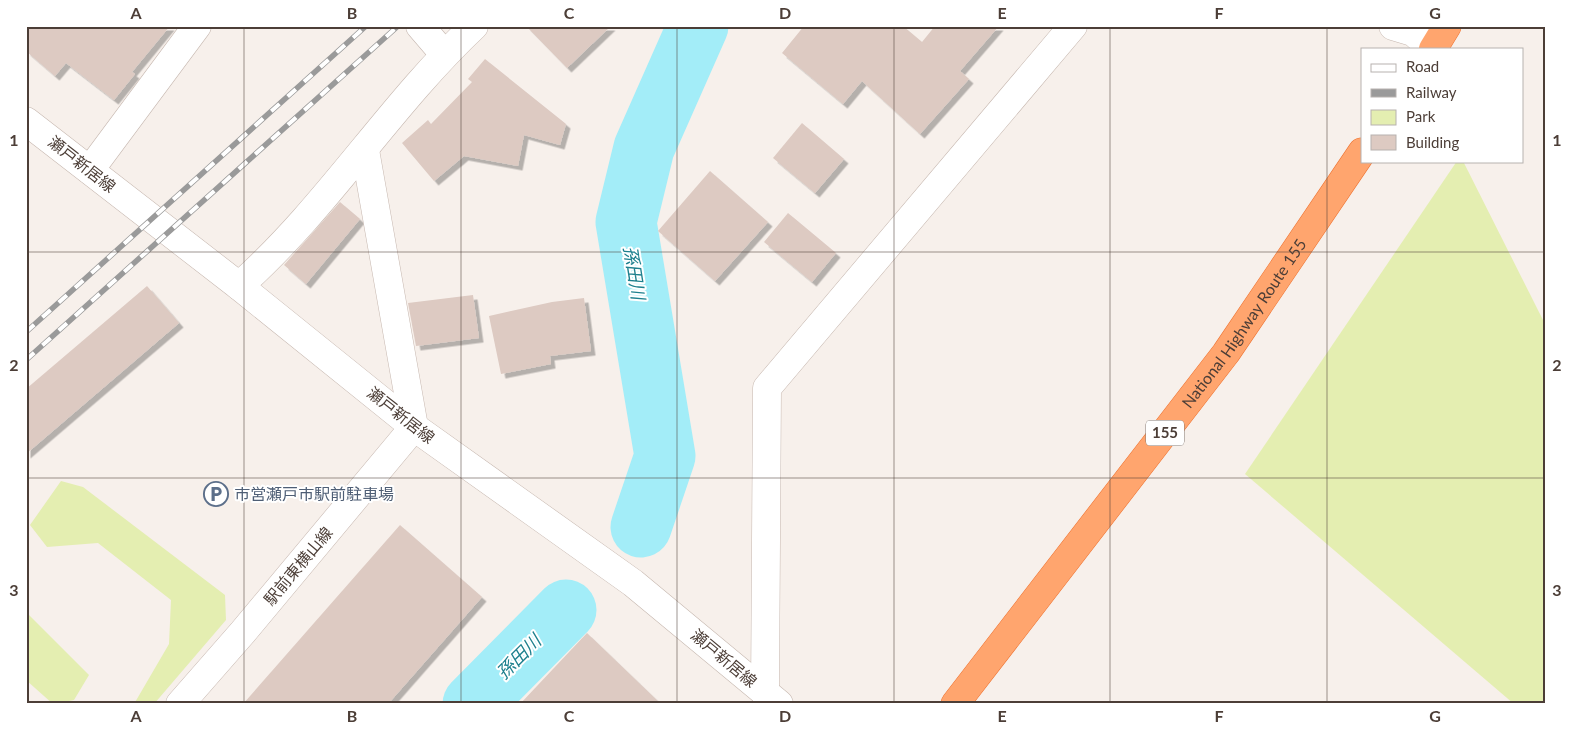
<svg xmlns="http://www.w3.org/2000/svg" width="1571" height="730" font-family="Lato,'Noto Sans JP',sans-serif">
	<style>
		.green { fill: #e4eeb1 }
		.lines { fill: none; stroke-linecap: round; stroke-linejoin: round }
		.river { stroke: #a3edf8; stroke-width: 61 }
		.building { fill: #ddcac2; filter: url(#shadow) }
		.minor-casing { stroke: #c6b7af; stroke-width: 29 }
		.highway-casing { stroke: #ed712f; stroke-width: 29 }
		.minor { stroke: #fff; stroke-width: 28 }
		.highway { stroke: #ffa56e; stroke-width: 28 }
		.rail-casing { stroke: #9a9a9a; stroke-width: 5.5 }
		.rail { stroke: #fff; stroke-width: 4; stroke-dasharray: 11; stroke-linecap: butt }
		.grid { fill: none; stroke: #4c3e37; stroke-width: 1; stroke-opacity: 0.55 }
		.labels { text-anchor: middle; stroke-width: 4; stroke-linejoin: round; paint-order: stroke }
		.shield { fill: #fff; stroke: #827873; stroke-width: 1 }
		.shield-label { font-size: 15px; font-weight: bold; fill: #4c3e37 }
		.street-label { font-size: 16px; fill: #4c3e37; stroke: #fff }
		.service-label { font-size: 16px; fill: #4e5e75; stroke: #fff; text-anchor: start }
		.water-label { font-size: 18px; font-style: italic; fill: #1e808e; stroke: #fff }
		.neatline { fill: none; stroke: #4c3e37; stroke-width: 2 }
		.grid-label { font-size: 16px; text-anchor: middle; font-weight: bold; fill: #4c3e37 }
	</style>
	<defs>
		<filter id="shadow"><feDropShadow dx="4.5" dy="4.5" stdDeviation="0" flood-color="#0004"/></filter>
	</defs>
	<rect width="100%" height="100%" fill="#f7f0eb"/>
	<g class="green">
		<path d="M1457 161H1463L1545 324V704H1514L1245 474Z"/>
		<path d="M61 481 83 487 225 595 226 620 154 704H134L169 644 171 600 98 543 47 547 30 525Z"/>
		<path d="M26 612 89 675 74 700 53 704 26 680Z"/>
	</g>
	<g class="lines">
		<g class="river">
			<path d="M641 527 665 456 626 222 644 148 698 26"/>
			<path d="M473 704 566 610"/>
		</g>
	</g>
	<g class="building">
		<path d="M26 26H170L132 72 135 74 114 100 66 63 55 76 26 51Z"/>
		<path d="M526 26H611L567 68Z"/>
		<path d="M804 26H903L922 42 935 26H999L960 71 969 79 920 134 862 81 843 104 782 53Z"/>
		<path d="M485 59 566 124 560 145 524 135 518 166 464 156 434 181 402 143 428 120 431 124 472 82 468 79Z"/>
		<path d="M802 123 844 159 815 193 773 158Z"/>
		<path d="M710 171 768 222 715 281 658 231Z"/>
		<path d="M340 202 360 219 306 284 284 265Z"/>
		<path d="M788 213 836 253 812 282 764 242Z"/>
		<path d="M147 286 179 323 26 454V389Z"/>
		<path d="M473 295 479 338 416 346 408 303Z"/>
		<path d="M584 298 591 351 550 356 551 364 501 374 489 316 552 302Z"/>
		<path d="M400 525 482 597 388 704H243Z"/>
		<path d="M587 633 661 704H520Z"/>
	</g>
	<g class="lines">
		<defs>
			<g id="minor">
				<path d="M420 26 444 54"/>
				<path d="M1393 26 1413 32 1433 49"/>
				<path d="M26 121 239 286 414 427 633 583 779 704"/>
				<path d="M365 150 414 427"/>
				<path d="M90 170 197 26"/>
				<path d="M239 286C327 208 389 106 474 26"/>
				<path d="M765 693 767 388 1073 26"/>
				<path d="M180 704 243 632 414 427"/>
			</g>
			<g id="highway">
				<path d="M1433 49 1447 26"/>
				<path id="s1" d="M955 704 1226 353 1362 152"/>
			</g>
		</defs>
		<use href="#minor" class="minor-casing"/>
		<use href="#highway" class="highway-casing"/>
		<use href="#minor" class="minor"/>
		<use href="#highway" class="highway"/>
		<defs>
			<g id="rail">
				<path d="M26 332 366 26"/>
				<path d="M26 360 398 26"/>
			</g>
		</defs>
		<use href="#rail" class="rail-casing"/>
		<use href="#rail" class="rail"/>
	</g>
	<path class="grid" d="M244 26V704M461 26V704M677 26V704M894 26V704M1110 26V704M1327 26V704M26 252H1545M26 478H1545"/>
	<defs>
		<symbol id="parking-ring" viewBox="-11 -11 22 22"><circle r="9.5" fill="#fff" stroke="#5c6f8a" stroke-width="1.5"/><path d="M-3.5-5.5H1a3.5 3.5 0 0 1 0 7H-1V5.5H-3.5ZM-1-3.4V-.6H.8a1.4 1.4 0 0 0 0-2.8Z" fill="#5c6f8a"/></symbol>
	</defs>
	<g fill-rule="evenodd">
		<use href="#parking-ring" x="202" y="480" width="28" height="28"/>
	</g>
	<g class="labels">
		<rect class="shield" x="1146" y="420.5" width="38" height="25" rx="4"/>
		<g class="shield-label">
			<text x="1165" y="438">155</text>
		</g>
		<g class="street-label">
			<text transform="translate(82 164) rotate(38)" y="6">瀬戸新居線</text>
			<text dy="6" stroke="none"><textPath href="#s1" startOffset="478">National Highway Route 155</textPath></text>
			<text transform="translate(401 415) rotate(38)" y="6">瀬戸新居線</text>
			<text transform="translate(298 566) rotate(-50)" y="6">駅前東横山線</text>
			<text transform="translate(724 658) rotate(40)" y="6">瀬戸新居線</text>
		</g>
		<g class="service-label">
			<text x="234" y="500">市営瀬戸市駅前駐車場</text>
		</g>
		<g class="water-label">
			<text transform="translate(634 273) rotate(81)" y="6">孫田川</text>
			<text transform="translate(519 657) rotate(-45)" y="6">孫田川</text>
		</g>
	</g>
	<rect width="1571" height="730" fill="none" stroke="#ffffff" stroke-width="55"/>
	<rect x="1361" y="48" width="162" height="115" fill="#ffffff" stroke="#b7b2af"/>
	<rect x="1371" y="64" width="25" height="8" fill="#ffffff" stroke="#b7b2af"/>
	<text x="1406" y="72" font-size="15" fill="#4c3e37">Road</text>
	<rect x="1371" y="89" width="25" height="8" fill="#9a9a9a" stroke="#b7b2af"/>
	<text x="1406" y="98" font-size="15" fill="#4c3e37">Railway</text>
	<rect x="1371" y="110" width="25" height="15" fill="#e4eeb1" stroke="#b7b2af"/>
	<text x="1406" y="122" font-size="15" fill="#4c3e37">Park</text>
	<rect x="1371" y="135" width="25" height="15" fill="#ddcac2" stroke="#b7b2af"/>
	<text x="1406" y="148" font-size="15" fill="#4c3e37">Building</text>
	<rect x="28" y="28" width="1516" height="674" class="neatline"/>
	<g class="grid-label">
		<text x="136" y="19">A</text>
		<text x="352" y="19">B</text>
		<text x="569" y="19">C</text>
		<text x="785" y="19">D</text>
		<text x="1002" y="19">E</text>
		<text x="1219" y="19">F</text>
		<text x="1435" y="19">G</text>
		<text x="14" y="146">1</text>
		<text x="1557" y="146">1</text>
		<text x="14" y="371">2</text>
		<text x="1557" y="371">2</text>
		<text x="14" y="596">3</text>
		<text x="1557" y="596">3</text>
		<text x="136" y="722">A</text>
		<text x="352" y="722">B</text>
		<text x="569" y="722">C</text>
		<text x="785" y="722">D</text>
		<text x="1002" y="722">E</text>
		<text x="1219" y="722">F</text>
		<text x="1435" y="722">G</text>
	</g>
</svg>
